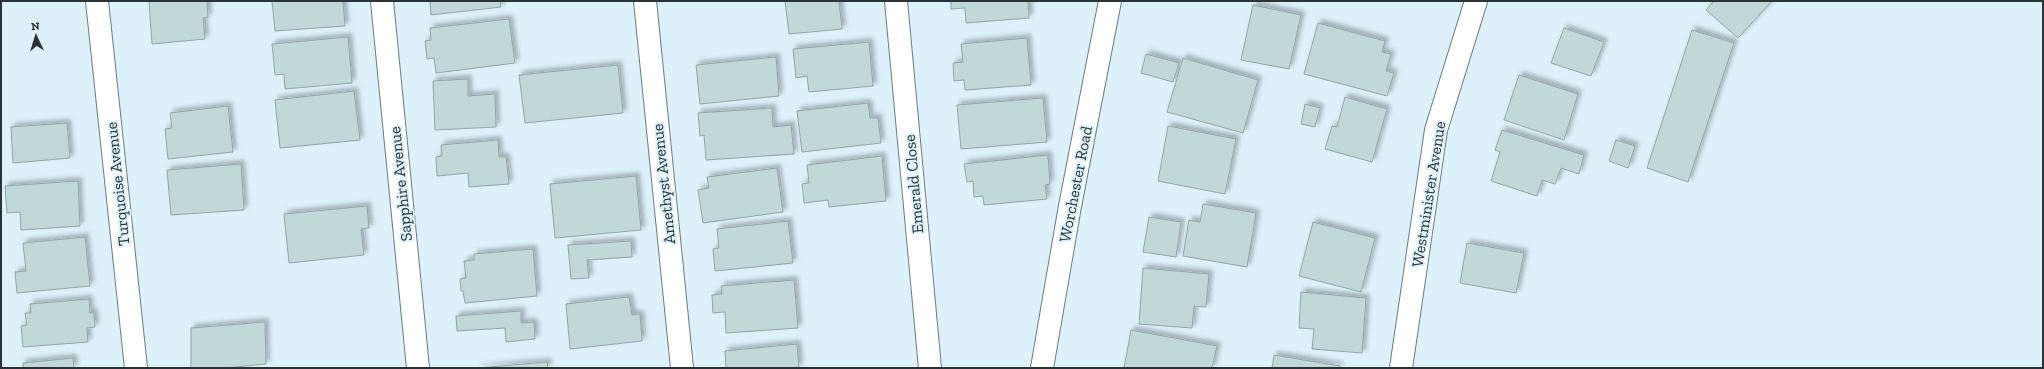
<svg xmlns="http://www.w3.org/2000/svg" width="2044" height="369" font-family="'Zilla Slab',serif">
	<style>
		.building { fill: #c1d8d8; stroke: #92a7a7; filter: url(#shadow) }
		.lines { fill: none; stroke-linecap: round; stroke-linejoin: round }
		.minor-casing { stroke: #697b82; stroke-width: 24 }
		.minor { stroke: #fff; stroke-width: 22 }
		.labels { text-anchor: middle; stroke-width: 4; stroke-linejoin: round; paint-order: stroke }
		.street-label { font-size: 16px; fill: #2b3336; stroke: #dcf1f9 }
	</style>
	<defs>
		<filter id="shadow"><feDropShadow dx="3.5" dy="-3.5" stdDeviation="2" flood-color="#0004"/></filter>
	</defs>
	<rect width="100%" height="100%" fill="#dcf1f9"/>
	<g class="building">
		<path d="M149 1H207L208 17 203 18 205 39 152 44Z"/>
		<path d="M272 1H343L345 26 275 31Z"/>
		<path d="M430 1H500L501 7 431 15Z"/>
		<path d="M785 1H839L842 29 789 34Z"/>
		<path d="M951 1H1028L1029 18 966 23 965 8 951 9Z"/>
		<path d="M1714 1H1772L1738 38 1706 10Z"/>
		<path d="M1253 5 1301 15 1289 69 1241 60Z"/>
		<path d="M509 19 515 63 436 73 434 58 427 59 425 41 431 40 430 28Z"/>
		<path d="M1318 23 1385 41 1382 52 1391 54 1386 71 1394 73 1387 96 1304 74Z"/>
		<path d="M1564 28 1604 42 1591 76 1551 63Z"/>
		<path d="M1692 30 1734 43 1688 182 1647 168Z"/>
		<path d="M348 37 352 83 285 89 284 74 275 75 272 44Z"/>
		<path d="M1027 38 1031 85 965 90 964 80 954 81 953 63 963 62 961 44Z"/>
		<path d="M869 42 873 86 809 92 807 76 796 78 793 49Z"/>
		<path d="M1146 54 1179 63 1173 82 1141 73Z"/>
		<path d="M776 57 779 96 700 104 696 65Z"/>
		<path d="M1183 58 1258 80 1243 133 1167 112Z"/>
		<path d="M618 65 623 113 525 123 519 75Z"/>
		<path d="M1519 75 1578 94 1564 140 1504 120Z"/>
		<path d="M468 79V96L495 94 496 127 435 130 433 81Z"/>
		<path d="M354 91 360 140 280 148 275 100Z"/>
		<path d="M1345 97 1387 109 1372 162 1325 149 1332 126 1337 127Z"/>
		<path d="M1043 98 1047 142 961 149 957 105Z"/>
		<path d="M868 103 870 118H878L881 143 802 152 797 111Z"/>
		<path d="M1305 104 1320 108 1315 127 1301 124Z"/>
		<path d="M228 106 233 152 168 159 165 129 172 128 170 113Z"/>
		<path d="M772 108 773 127 791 125 794 154 706 160 704 135 700 136 698 113Z"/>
		<path d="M67 123 70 158 13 163 11 127Z"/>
		<path d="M1168 126 1236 139 1225 194 1158 181Z"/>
		<path d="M1502 130 1584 155 1579 174 1561 168 1555 184 1542 180 1537 196 1491 181 1500 152 1495 150Z"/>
		<path d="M498 140 499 157H506L509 184 469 187 468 173 437 176 436 157 442 156 441 145Z"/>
		<path d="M1616 140 1635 146 1628 168 1609 161Z"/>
		<path d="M1048 155 1050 184 1045 185 1047 199 984 205 983 196 974 197 973 181 967 182 964 164Z"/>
		<path d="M882 156 886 201 829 207 828 200 804 203 802 184 809 183 807 165Z"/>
		<path d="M241 164 244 210 171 215 167 170Z"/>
		<path d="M777 168 783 212 703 223 698 190 709 188 707 177Z"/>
		<path d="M636 176 641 230 555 238 550 184Z"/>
		<path d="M78 181 80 226 21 230 20 212 7 213 5 186Z"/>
		<path d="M1203 204 1256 213 1247 267 1183 256 1189 220 1200 222Z"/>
		<path d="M367 206 369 228 361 229 364 255 289 263 284 214Z"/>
		<path d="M1149 217 1181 222 1176 257 1143 252Z"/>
		<path d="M788 221 793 263 715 271 713 249 719 248 717 229Z"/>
		<path d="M1313 222 1375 238 1361 292 1299 276Z"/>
		<path d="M85 237 90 286 17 293 15 272 26 271 23 243Z"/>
		<path d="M631 241 632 257 587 260 589 278 571 279 568 245Z"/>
		<path d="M1467 243 1524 253 1516 293 1460 283Z"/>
		<path d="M533 249 537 296 465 303 463 291H461L460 279 466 278 464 261 474 260V254Z"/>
		<path d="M1143 268 1209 274 1206 307 1194 306 1192 328 1139 324Z"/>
		<path d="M794 280 798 328 726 333 725 312 713 313 712 295 722 294 721 286Z"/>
		<path d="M1301 292 1366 298 1362 353 1312 349 1314 329 1299 328Z"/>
		<path d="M629 297 632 315 640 314 642 341 570 349 566 304Z"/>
		<path d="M89 299 90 313H94L95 327 87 328 88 342 23 347 21 326 27 325 25 313H31L30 304Z"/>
		<path d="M521 311V323L534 322 535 339 506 342 505 328 457 331 456 316Z"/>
		<path d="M265 322 266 364 225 368H191V328Z"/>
		<path d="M1131 330 1217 346 1212 368H1124Z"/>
		<path d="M797 344 799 368H726L725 351Z"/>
		<path d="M1274 355 1340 366V368H1272Z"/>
		<path d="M73 358 74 368H23V363Z"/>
		<path d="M547 362 548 368H478Z"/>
	</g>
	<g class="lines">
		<defs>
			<g id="minor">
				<path d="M97 1 136 368"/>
				<path d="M382 1 418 368"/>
				<path d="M645 1 682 368"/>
				<path d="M896 1 930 368"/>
				<path d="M1042 368 1070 206 1110 1"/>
				<path d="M1401 368 1436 130 1476 1"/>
			</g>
		</defs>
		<use href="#minor" class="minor-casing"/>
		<use href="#minor" class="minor"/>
	</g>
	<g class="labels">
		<g class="street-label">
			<text transform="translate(117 184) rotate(-96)" y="6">Turquoise Avenue</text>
			<text transform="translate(400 184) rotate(-96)" y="6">Sapphire Avenue</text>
			<text transform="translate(663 184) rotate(-96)" y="6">Amethyst Avenue</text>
			<text transform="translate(913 184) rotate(-95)" y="6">Emerald Close</text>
			<text transform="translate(1075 184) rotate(-79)" y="6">Worchester Road</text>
			<text transform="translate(1428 194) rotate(-81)" y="6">Westminister Avenue</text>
		</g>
	</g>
	<rect width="2044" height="369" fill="none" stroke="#2b3336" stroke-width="4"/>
	<g transform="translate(36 36) rotate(356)" stroke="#dcf1f9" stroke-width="3" paint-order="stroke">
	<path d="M0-3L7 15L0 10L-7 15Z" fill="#2b3336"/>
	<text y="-6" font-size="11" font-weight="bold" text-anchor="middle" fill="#2b3336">N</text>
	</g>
</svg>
